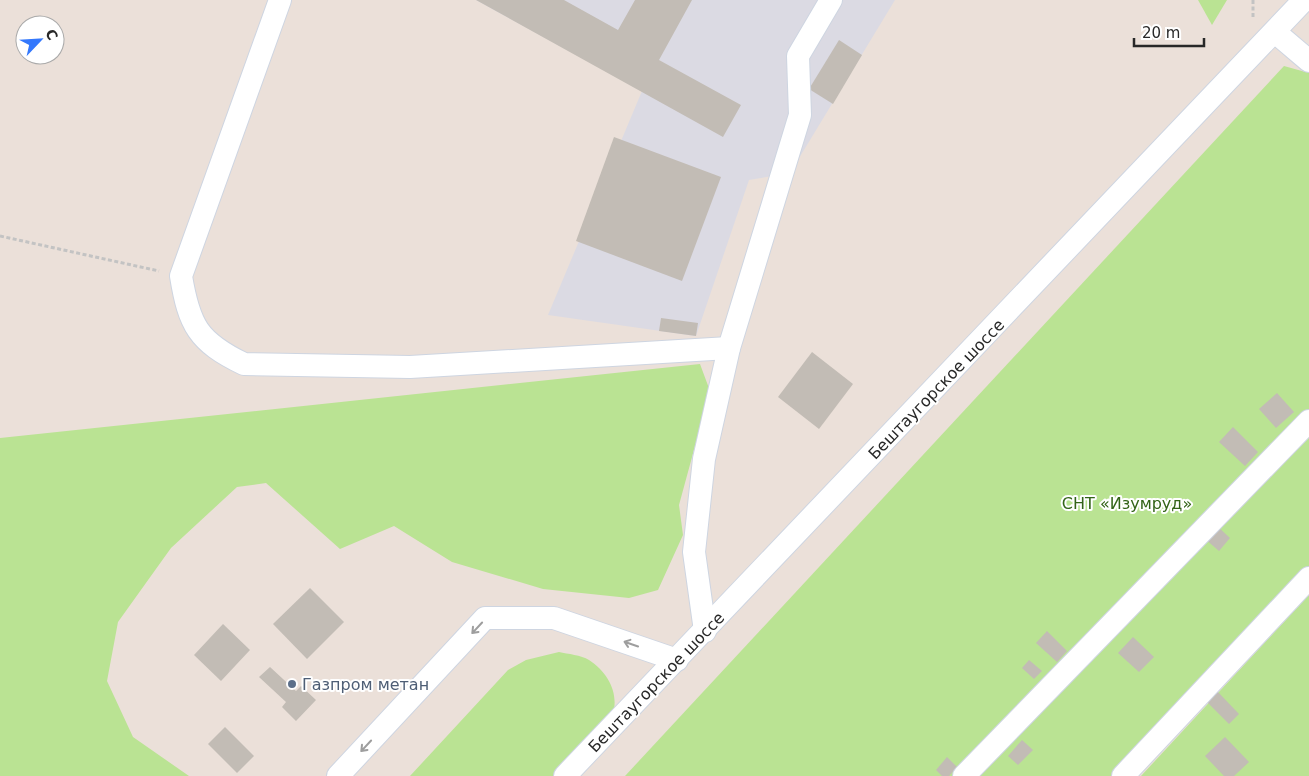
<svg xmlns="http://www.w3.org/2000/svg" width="1309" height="776" font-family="'DejaVu Sans',sans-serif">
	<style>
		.industrial { fill: #dbdae3 }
		.green { fill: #bae393 }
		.building { fill: #c2bcb5 }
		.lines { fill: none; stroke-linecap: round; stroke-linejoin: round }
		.minor-casing { stroke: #ced5e1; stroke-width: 24 }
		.path { stroke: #c3c3c3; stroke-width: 3; stroke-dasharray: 4 2.5; stroke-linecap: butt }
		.minor { stroke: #fff; stroke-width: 22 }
		.oneway { stroke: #9e9e9e }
		.service-dot { fill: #5c6f8a; stroke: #fff; stroke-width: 2 }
		.labels { text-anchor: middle; stroke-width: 4; stroke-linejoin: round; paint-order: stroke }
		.street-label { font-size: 16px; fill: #282828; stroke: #fff }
		.park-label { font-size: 16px; fill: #336418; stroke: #fff }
		.service-label { font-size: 16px; fill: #4e5e75; stroke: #fff; text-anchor: start }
	</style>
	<rect width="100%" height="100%" fill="#ebe0d9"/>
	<path class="industrial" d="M476 0H895L790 173 749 180 696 336 548 315 642 91Z"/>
	<g class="green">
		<path d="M1198 0H1227L1212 25Z"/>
		<path d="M1284 66 1309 73V576L1117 776H625Z"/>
		<path d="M700 364 710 391 679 505 683 535 658 590 629 598 543 589 452 562 394 526 340 549 266 483 237 487 171 548 118 622 107 681 133 737 189 776H0V438Z"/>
		<path d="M1309 595V776H1141Z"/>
		<path d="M559 652C568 654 581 655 589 660 609 673 620 695 612 717L558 776H410L508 670 526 660Z"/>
	</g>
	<g class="building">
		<path d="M476 0H564L618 30 635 0H692L659 60 741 105 723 137Z"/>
		<path d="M839 40 862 55 833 104 809 89Z"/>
		<path d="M614 137 721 177 682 281 576 241Z"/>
		<path d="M661 318 698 323 696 336 659 331Z"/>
		<path d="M812 352 853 384 819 429 778 397Z"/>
		<path d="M1277 393 1294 412 1276 428 1259 409Z"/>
		<path d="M1233 427 1258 452 1245 466 1219 442Z"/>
		<path d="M1216 525 1230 538 1219 551 1204 538Z"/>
		<path d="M310 588 344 622 307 659 273 624Z"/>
		<path d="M223 624 250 650 221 681 194 655Z"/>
		<path d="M1047 631 1067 651 1057 662 1036 643Z"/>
		<path d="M1133 637 1154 657 1139 672 1118 653Z"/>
		<path d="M1029 660 1042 671 1034 679 1022 668Z"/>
		<path d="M270 667 296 691 301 686 316 700 296 721 282 707 286 702 259 677Z"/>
		<path d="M1216 690 1239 714 1229 724 1205 700Z"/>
		<path d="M225 727 254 756 237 773 208 744Z"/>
		<path d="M1225 737 1249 762 1234 776H1224L1205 756Z"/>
		<path d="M1022 740 1033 750 1018 765 1008 756Z"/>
		<path d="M947 757 957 767 949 776H942L936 770Z"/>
	</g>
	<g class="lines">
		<defs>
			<g id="minor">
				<path d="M280 0 181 276C189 325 198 342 244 364L410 367 729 348"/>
				<path d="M1275 32 1309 61"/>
				<path d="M705 631 694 552 704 459 729 348 800 115 798 56 831 0"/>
				<path d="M338 776 485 618H554L677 660"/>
				<path d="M565 776 1304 0"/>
				<path d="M964 776 1309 421"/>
				<path d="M1123 776 1309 578"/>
			</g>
		</defs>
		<use href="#minor" class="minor-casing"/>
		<g class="path">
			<path d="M1253 0V19"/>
			<path d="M0 236 159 271"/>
		</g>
		<use href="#minor" class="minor"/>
	</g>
	<defs><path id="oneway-shaft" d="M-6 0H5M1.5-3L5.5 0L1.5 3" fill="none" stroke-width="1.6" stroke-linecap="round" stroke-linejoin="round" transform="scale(1.25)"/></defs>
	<g class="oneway">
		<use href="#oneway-shaft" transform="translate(477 628) rotate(133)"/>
		<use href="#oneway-shaft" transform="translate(631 644) rotate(-161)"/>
		<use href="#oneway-shaft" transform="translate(366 746) rotate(133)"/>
	</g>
	<circle class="service-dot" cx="292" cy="684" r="5"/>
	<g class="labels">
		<g class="street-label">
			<text transform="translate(936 389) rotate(-46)" y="6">Бештаугорское шоссе</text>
			<text transform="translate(656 682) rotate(-46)" y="6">Бештаугорское шоссе</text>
		</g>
		<g class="park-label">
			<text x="1127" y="509">СНТ «Изумруд»</text>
		</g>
		<g class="service-label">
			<text x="302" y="690">Газпром метан</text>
		</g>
	</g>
	<g transform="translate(40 40) rotate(65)"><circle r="24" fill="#ffffff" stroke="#a9a9a9"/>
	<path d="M0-4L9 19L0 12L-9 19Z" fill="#3478fc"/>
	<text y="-8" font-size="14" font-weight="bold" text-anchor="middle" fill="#282828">С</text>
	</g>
	<path d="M1134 38v8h70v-8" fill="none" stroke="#282828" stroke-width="2.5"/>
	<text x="1142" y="38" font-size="15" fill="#282828" stroke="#ffffff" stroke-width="4" paint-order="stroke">20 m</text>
</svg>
